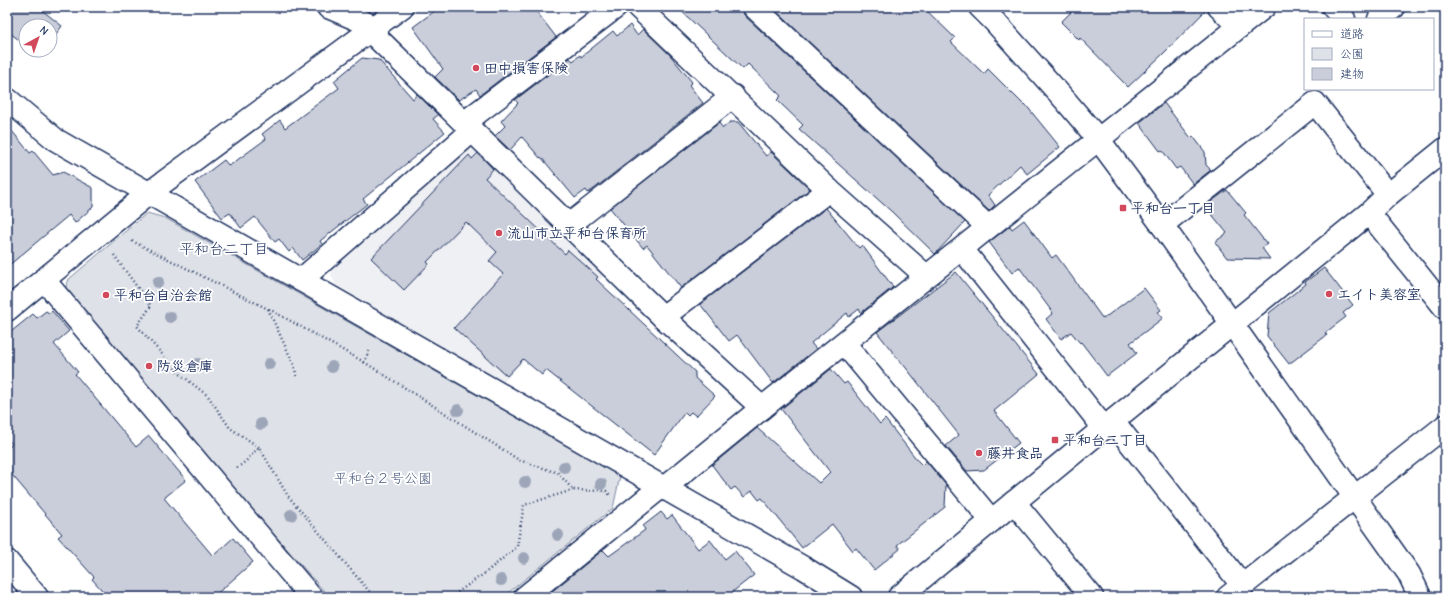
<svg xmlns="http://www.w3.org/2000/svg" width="1452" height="604" font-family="'Comic Neue','Klee One',sans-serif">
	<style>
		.built { fill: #eff0f4 }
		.green { fill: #dee1e7; stroke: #7c88a2 }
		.building { fill: #caceda; stroke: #1b2f5e }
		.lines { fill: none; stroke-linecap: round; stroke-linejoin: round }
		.street-casing { stroke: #1b2f5e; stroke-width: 25 }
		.secondary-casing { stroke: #1b2f5e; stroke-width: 25 }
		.path { stroke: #1b2f5e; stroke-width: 2.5; stroke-dasharray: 1 3; stroke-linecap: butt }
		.street { stroke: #fff; stroke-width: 22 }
		.secondary { stroke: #fff; stroke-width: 22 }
		.tree { fill: #9da5b9 }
		.poi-dot { fill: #d1495b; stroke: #fff; stroke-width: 1.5 }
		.labels { text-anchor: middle; stroke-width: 3.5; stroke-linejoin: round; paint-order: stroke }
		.poi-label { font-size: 14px; font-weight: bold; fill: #1b2f5e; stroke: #fff; text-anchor: start }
		.park-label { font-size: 14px; fill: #4c5c80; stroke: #fff }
		.neighbourhood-label { font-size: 15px; fill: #1b2f5e; stroke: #fff }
	</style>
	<rect width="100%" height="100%" fill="#fff"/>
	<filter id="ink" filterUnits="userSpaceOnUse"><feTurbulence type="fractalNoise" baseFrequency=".025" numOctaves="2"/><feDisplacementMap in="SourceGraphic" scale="8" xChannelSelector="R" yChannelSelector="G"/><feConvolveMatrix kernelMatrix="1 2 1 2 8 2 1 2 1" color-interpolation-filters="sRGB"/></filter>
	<g filter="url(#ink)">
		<path class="built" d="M461 147 476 150 603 276 502 384 335 284 331 275 333 267Z"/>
		<path class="green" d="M147 213 165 218 620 476 613 508 503 597H329L63 294 69 279Z"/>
		<g class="building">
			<path d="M7 7H38L62 26 50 42V26H26V45L7 31Z"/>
			<path d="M440 7H533L556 37 480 95 476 89 459 100 435 77 443 69 413 27Z"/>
			<path d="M677 7H742V11L745 16 965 222 935 254 892 212 799 129 803 125 777 100 781 96 748 64 743 69Z"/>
			<path d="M772 7H923L955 38 951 42 984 74 988 69 1024 105 1025 104 1060 147 1027 174 1020 165 988 195 995 205 989 211Z"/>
			<path d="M1076 7H1207V9L1165 52 1128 87 1080 38 1079 40 1061 22Z"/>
			<path d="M630 25 637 35 643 29 670 55 692 82 689 85 703 103 594 189 588 193 586 190 575 198 541 157 540 158 522 137 510 150 495 136 505 126 501 121 518 103 515 100 570 58 573 61 580 55 581 57 613 31 617 36Z"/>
			<path d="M362 58 379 60 413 99 417 94 438 115 433 119 445 132 363 199 367 204 320 241 322 244 302 260 293 248 289 252 279 239 275 242 255 217 241 228 230 213 222 218 195 182 224 160 229 166 266 139 262 134 280 120 285 128 339 88 334 81Z"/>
			<path d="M1164 103 1191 138 1193 136 1205 152 1206 165 1211 170 1193 184 1180 167 1176 169 1162 150 1160 151 1139 123Z"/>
			<path d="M730 122H738L766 156 771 152 810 189 681 288 647 245 643 248 610 208 719 123 723 128Z"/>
			<path d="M7 125 30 153 33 151 53 175 63 172 93 188V207L75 223 69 215 7 267Z"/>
			<path d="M478 153 493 169 485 178 565 254 568 250 598 277 596 279 695 372V378L715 396 696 416 691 412 688 415 685 412 654 455 546 370 542 375 523 359 507 376 454 328 503 274 489 261 497 252 466 222 427 262 429 264 404 290 371 258 469 155 472 159Z"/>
			<path d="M1227 190 1246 213 1244 215 1267 244 1262 248 1270 259 1227 258 1215 242 1227 233 1205 206Z"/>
			<path d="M826 208 859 248 862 245 893 287 861 313 859 309 849 317 847 313 811 343 816 349 773 383 737 335 729 341 700 304Z"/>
			<path d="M1024 220 1052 258 1056 255 1103 319 1144 288 1161 310 1158 312 1163 318 1130 343 1137 353 1107 376 1081 342 1080 343 1071 332 1061 339 1046 319 1053 313 1019 267 1012 273 989 242 1010 226 1012 229Z"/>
			<path d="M1324 268 1353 305 1343 313 1346 317 1325 333 1327 335 1289 364 1267 336 1269 313 1306 284 1305 282Z"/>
			<path d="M956 272 1039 374 994 411 1019 443 984 470 967 471 946 446 959 435 903 364H902L877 332Z"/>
			<path d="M46 311 49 313 52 311 69 331 54 344 78 372 75 374 136 447 149 436 186 480 164 498 213 556 233 538 253 562 213 597H108L92 579 94 577 58 537 62 534 7 469V448L12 444 7 438V335L33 314 37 318Z"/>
			<path d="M831 369 844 384 847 382 880 424 885 419 918 461 922 465 926 461 946 485 945 507 897 545 900 549 874 570 856 548 853 551 832 524 802 548 762 498 759 500 752 491 744 497 735 487 731 490 712 465 757 428 819 483 830 472 781 409Z"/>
			<path d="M661 512 667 519 672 515 698 549 710 540 725 559 735 551 754 575 726 597H545L603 550 609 556 645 530 643 526Z"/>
		</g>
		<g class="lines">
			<defs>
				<g id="street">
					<path d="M328 7 375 27"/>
					<path d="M638 7 829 190 926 276"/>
					<path d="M754 7 988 227"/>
					<path d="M1219 7 1239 27"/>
					<path d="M1333 7 1344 19"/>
					<path d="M1379 19 1394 7"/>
					<path d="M370 31 663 317 762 408"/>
					<path d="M7 99 56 140 804 568 851 597"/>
					<path d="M464 123 616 7"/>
					<path d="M1369 213 1445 308"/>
					<path d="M569 225 733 96"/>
					<path d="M1162 225 1315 103 1388 195"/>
					<path d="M962 249 1104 428"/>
					<path d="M44 280 311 597"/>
					<path d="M301 280 472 131"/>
					<path d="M663 317 829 190"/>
					<path d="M844 343 991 520"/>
					<path d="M1113 421 1242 585"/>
					<path d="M664 488 762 408 1264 7"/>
					<path d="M1014 502 1092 597"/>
					<path d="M7 561 37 597"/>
					<path d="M525 597 661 487"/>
					<path d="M1228 597 1445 426"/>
				</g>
				<g id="secondary">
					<path d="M980 7 994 21 1065 100 1099 140 1162 225 1409 574 1420 597"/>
					<path d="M7 310 149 193 402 7"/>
					<path d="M899 597 1104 428 1369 213 1388 195 1445 149"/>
				</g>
			</defs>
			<use href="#street" class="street-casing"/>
			<use href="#secondary" class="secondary-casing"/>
			<g class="path">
				<path d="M132 241 268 309 294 365 297 378"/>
				<path d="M114 255 151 306 137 326 179 373 208 396 230 428 259 447"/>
				<path d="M269 309 364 362 370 349"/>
				<path d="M364 362 519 460 558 473 573 490 606 491 610 495"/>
				<path d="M237 468 246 461 259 447 288 496 374 597"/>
				<path d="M451 597 485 573 517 547 524 505 573 490"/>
			</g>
			<use href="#street" class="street"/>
			<use href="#secondary" class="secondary"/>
		</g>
		<g class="tree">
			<circle cx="158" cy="282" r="6"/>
			<circle cx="170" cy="317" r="6"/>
			<circle cx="198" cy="364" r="6"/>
			<circle cx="269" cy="364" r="6"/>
			<circle cx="332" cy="367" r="6"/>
			<circle cx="458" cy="410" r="6"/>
			<circle cx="261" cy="424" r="6"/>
			<circle cx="564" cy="467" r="6"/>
			<circle cx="525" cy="482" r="6"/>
			<circle cx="601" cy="484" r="6"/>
			<circle cx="291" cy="515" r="6"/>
			<circle cx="558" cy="535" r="6"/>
			<circle cx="524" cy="558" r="6"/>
			<circle cx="501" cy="580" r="6"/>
		</g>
	</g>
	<g class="poi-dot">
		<circle cx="476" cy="68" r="4"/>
		<rect x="1119" y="204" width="8" height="8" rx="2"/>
		<circle cx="499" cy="233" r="4"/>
		<circle cx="1329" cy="294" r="4"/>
		<circle cx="106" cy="295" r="4"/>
		<circle cx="149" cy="366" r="4"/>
		<rect x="1051" y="436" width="8" height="8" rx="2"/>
		<circle cx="979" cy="453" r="4"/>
	</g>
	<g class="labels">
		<g class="poi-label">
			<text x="484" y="73">田中損害保険</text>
			<text x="1131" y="213">平和台一丁目</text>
			<text x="507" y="238">流山市立平和台保育所</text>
			<text x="1337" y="299">エイト美容室</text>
			<text x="114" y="300">平和台自治会館</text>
			<text x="157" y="371">防災倉庫</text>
			<text x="1063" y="445">平和台二丁目</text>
			<text x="987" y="458">藤井食品</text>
		</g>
		<g class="park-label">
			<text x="383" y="483">平和台２号公園</text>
		</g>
		<g class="neighbourhood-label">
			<text x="224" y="254">平和台二丁目</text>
		</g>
	</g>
	<rect width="1452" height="604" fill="none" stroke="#fff" stroke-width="24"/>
	<rect x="12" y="12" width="1428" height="580" fill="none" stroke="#1b2f5e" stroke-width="1.5" filter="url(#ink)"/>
	<rect x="1304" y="18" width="130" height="72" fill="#ffffff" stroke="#a4acbf"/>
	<rect x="1312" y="31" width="20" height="6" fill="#ffffff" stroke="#a4acbf"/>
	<text x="1340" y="38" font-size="12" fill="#1b2f5e">道路</text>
	<rect x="1312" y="48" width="20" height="12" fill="#dee1e7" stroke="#a4acbf"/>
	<text x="1340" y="58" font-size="12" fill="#1b2f5e">公園</text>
	<rect x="1312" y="68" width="20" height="12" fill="#caceda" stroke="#a4acbf"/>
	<text x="1340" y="78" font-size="12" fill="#1b2f5e">建物</text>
	<g transform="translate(38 38) rotate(40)"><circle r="19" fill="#ffffff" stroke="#a4acbf"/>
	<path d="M0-3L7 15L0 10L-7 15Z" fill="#d1495b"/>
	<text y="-6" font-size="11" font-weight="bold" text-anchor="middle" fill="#1b2f5e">N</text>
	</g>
</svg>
